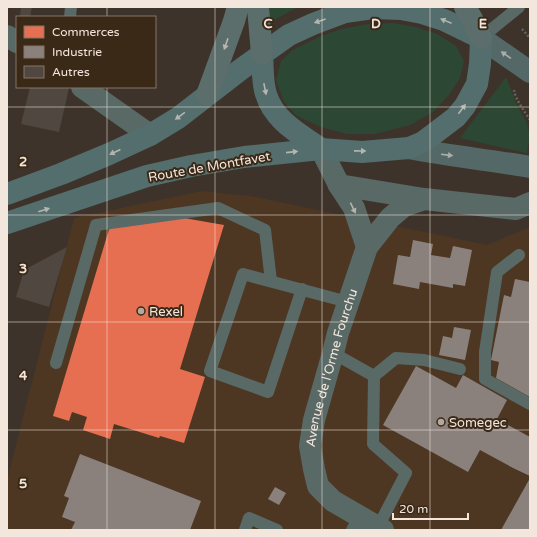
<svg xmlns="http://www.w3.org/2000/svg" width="537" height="537" font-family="'Varela Round',sans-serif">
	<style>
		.built { fill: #4d3723 }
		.green { fill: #2c4834 }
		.shops { fill: #e76f51 }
		.industry { fill: #8a817c }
		.building { fill: #504840 }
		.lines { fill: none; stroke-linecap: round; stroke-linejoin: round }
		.path { stroke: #5f6662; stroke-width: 2.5; stroke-dasharray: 2 2; stroke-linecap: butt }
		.lane { stroke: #596966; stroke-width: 12 }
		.street { stroke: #596966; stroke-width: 22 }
		.secondary { stroke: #546967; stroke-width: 22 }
		.primary { stroke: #536e6c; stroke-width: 22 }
		.highway { stroke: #5c6e6b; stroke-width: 22 }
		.oneway { fill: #b3b6af }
		.oneway2 { fill: #b7b6af }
		.oneway3 { fill: #abaea7 }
		.oneway4 { fill: #b5b4ad }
		.grid { fill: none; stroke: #f3e6dc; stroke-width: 1; stroke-opacity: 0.55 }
		.poi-dot { fill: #b3a79e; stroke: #3b2918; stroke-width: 1.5 }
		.labels { text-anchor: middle; stroke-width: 4; stroke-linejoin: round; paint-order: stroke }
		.street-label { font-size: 13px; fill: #f3e6dc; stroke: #3b2918 }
		.poi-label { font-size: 13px; fill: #f3e6dc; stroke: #3b2918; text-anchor: start }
		.grid-label { font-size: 13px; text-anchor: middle; font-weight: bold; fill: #f3e6dc; stroke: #3b2918; stroke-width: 4; stroke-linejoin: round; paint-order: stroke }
	</style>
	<rect width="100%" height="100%" fill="#3d332a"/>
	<path class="built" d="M202 191 250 196 487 245 530 227V530H7V480L74 218Z"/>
	<g class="green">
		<path d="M270 7H298L274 20 269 19Z"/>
		<path d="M392 23 416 27 437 34 456 46 464 61 460 78 449 95 433 112 410 125 375 134H347L321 127 297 116 284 102 276 80 281 61 293 50 321 36 342 29 368 24Z"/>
		<path d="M506 77 517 105 526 121 530 135 527 153 460 138Z"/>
	</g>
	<path class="shops" d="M184 218 224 225 180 369 205 377 184 443 160 436 159 438 114 424 110 439 83 430 87 417 72 412 69 421 53 416 110 226Z"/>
	<g class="industry">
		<path d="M413 240 433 244 431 255 450 258 453 246 472 250 465 286 453 284V288L420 282 419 289 393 284 398 255 410 257Z"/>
		<path d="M515 279 530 282V397L496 378 499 362 491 360 504 295 511 297Z"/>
		<path d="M454 327 471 330 465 360 439 355 443 336 452 338Z"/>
		<path d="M416 366 456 388 463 375 507 400 497 419 530 437V476L513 468 480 450 468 472 383 425Z"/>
		<path d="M80 454 201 501 190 530H71L75 522 62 517 69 498 64 496Z"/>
		<path d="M530 478V530H501Z"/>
		<path d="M275 487 286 493 279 505 268 499Z"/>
	</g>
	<g class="building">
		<path d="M21 7H32L30 17H20Z"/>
		<path d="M30 87H67L69 88 59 132 21 124Z"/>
		<path d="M67 247 49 307 16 297 24 270Z"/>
	</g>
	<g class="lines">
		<g class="path">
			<path d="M522 29 530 38"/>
			<path d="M514 90C515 99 525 112 530 120"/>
		</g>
		<g class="lane">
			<path d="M70 17 71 7"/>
			<path d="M480 34 481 38 519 7"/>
			<path d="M519 255 497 272 485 352V379L530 404"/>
			<path d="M302 289 268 392 210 371 243 274 348 302"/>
			<path d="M333 353 374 376 373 444 406 473 378 527"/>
			<path d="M56 363 96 225 218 208 265 230 271 281"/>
			<path d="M374 376 396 358 424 360 460 369"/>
			<path d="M245 530 249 518 277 530"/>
			<path d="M352 530 359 517"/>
		</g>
		<g class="street">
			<path d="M7 36 17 42"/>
			<path d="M82 87 150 135"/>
			<path d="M321 149 339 185 354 208 367 247"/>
			<path d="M339 185 424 199 516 209 530 203"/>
			<path id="s1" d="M383 530 333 501 318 486 314 469 310 446 314 420 333 353 338 333 367 247 390 218 404 206 424 199"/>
		</g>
		<g class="secondary">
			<path d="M481 38 530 72"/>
			<path d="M409 148C449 156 490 160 530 167"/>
		</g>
		<g class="primary">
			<path d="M262 54C263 67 262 82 266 94 274 121 300 134 321 149"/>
			<path d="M7 194 61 174 109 154 150 135 178 118 240 70 289 35 313 24 345 12 373 8 401 9 422 13 444 20 481 38 480 64 477 84 465 106 456 117 435 133 423 142 409 148 362 152 321 149 244 157 191 166 147 176 7 223"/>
		</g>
		<g class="highway">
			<path d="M258 7 262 54"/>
			<path d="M465 7 472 19 481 38"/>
			<path d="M207 95 234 21 238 7"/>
		</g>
	</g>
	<defs><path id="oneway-solid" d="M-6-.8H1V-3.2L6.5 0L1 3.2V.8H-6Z"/></defs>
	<g class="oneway">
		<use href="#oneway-solid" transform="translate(320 21) rotate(161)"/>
		<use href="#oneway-solid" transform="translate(446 21) rotate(-158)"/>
		<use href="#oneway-solid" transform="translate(265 89) rotate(79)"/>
		<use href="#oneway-solid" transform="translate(462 109) rotate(-53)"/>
		<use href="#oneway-solid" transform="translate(180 116) rotate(144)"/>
		<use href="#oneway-solid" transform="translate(360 151) rotate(1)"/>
		<use href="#oneway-solid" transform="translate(115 152) rotate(155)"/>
		<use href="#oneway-solid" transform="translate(292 152) rotate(-6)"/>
		<use href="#oneway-solid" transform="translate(44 210) rotate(-18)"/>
	</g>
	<use class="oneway2" href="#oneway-solid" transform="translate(226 44) rotate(109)"/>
	<g class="oneway3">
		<use href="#oneway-solid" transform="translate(506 55) rotate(-145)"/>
		<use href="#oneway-solid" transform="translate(447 155) rotate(7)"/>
	</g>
	<use class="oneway4" href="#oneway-solid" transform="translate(353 208) rotate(64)"/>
	<path class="grid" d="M107 7V17M215 7V530M322 7V530M430 7V530M107 87V530M7 107H530M7 215H530M7 322H530M7 430H530"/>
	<g class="poi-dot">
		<circle cx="141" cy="311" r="4"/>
		<circle cx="441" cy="422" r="4"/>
	</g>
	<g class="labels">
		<g class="street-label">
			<text transform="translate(209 166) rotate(-10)" y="5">Route de Montfavet</text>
			<text dy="5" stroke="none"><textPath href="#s1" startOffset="201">Avenue de l'Orme Fourchu</textPath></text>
		</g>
		<g class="poi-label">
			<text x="149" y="316">Rexel</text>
			<text x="449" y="427">Somegec</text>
		</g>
	</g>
	<g class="grid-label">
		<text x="268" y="28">C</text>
		<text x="376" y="28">D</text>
		<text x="483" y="28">E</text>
		<text x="23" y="166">2</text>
		<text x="23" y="273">3</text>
		<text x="23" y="380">4</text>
		<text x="23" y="488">5</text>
	</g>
	<rect width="537" height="537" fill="none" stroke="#f3e6dc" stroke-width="16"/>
	<rect x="16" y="16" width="140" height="72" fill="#3b2918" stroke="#857566"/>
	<rect x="24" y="26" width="20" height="12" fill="#e76f51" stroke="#857566"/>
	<text x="52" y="36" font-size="12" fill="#f3e6dc">Commerces</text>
	<rect x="24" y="46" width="20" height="12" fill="#8a817c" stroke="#857566"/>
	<text x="52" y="56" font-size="12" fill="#f3e6dc">Industrie</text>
	<rect x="24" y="66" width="20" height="12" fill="#504840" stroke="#857566"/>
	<text x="52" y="76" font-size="12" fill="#f3e6dc">Autres</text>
	<path d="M393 513v6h75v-6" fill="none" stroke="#f3e6dc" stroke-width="2"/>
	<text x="399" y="513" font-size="12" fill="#f3e6dc" stroke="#3b2918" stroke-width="3" paint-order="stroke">20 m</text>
</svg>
